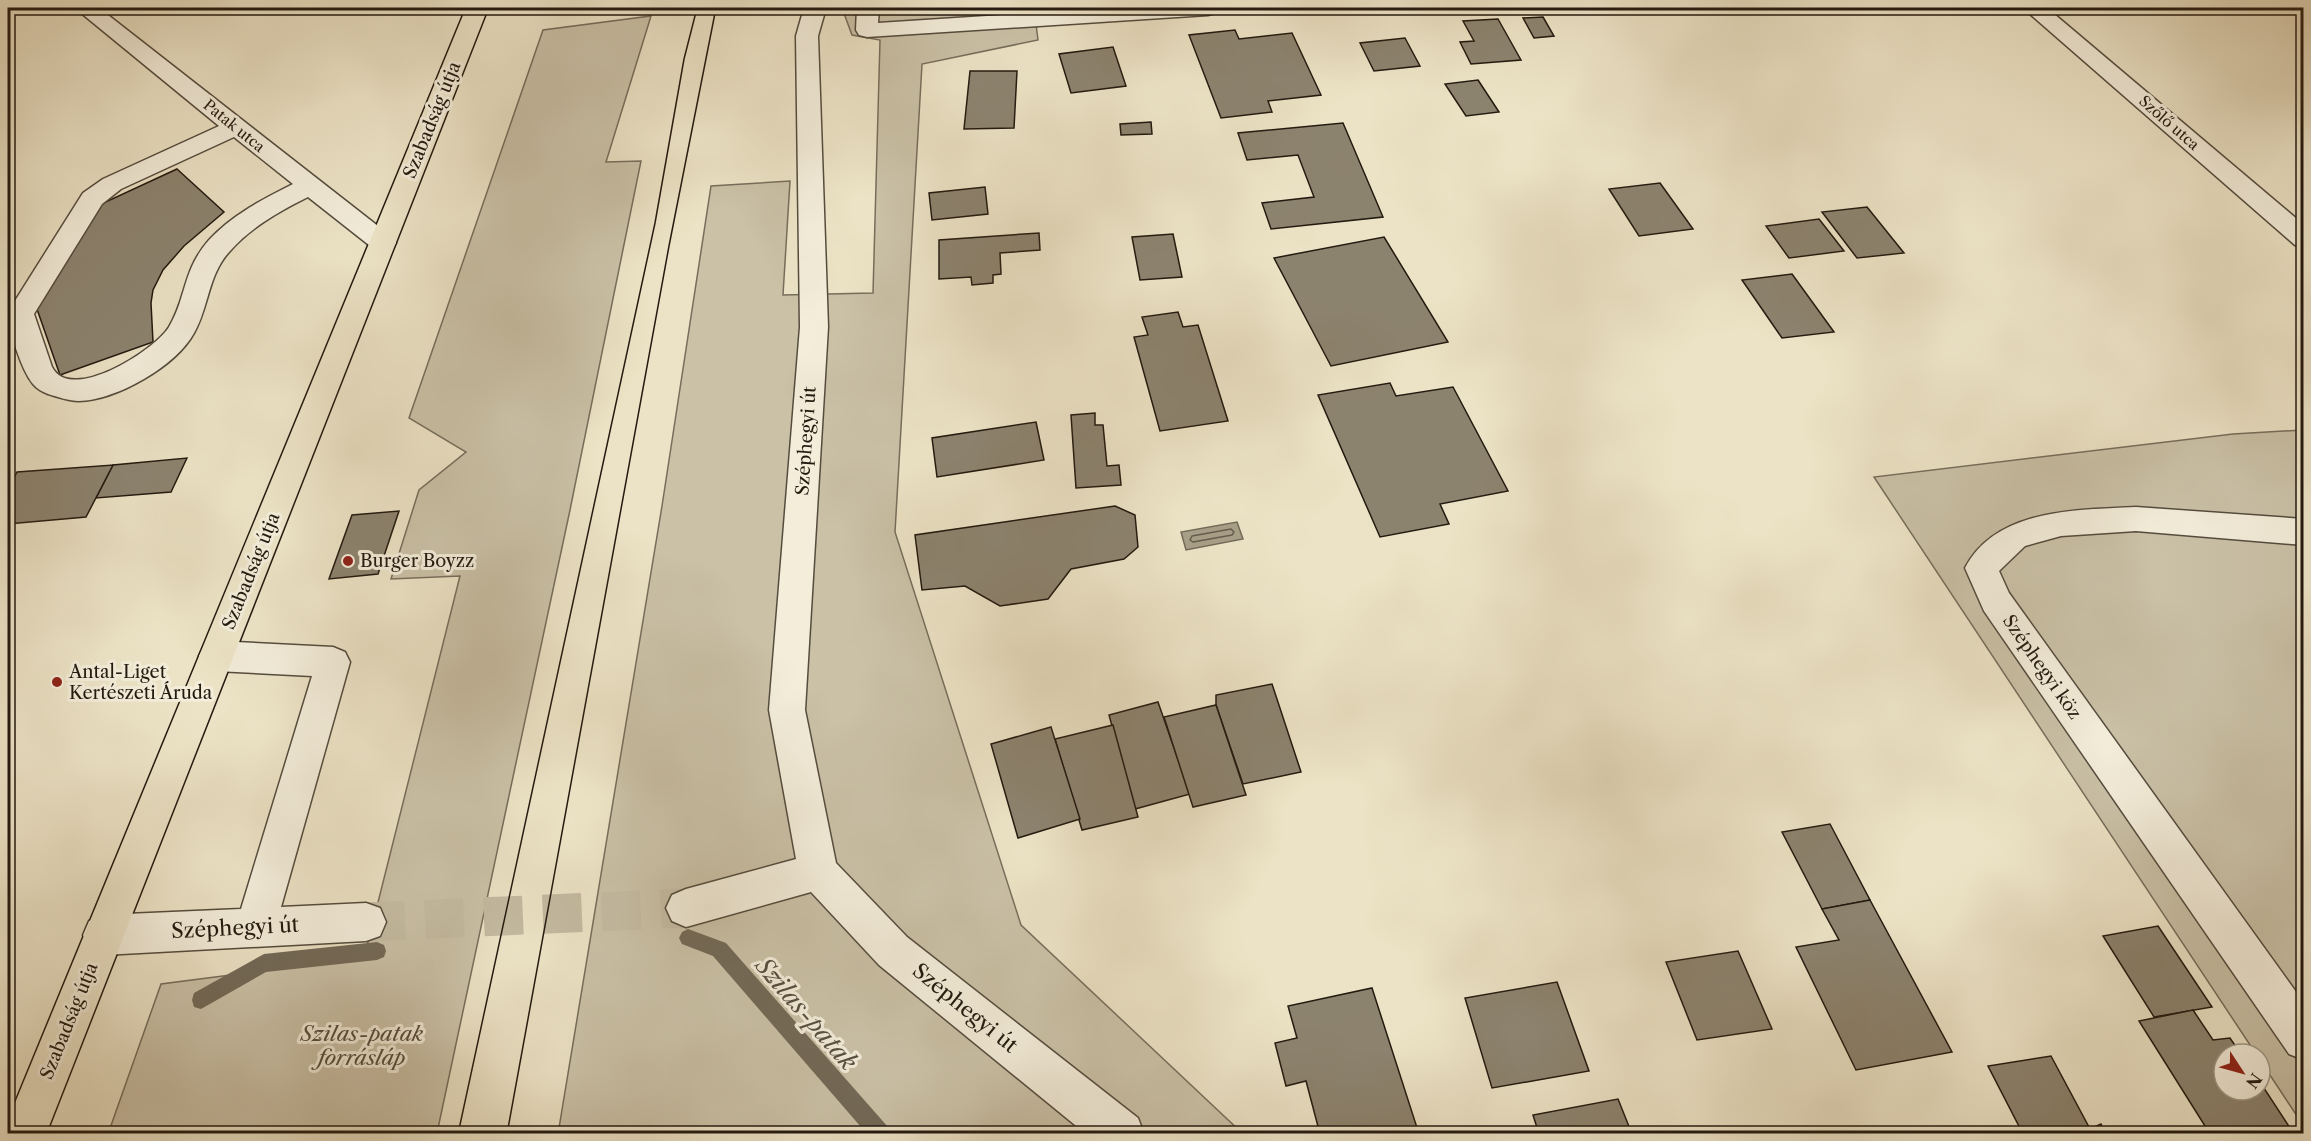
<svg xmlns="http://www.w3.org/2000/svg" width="2311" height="1141" font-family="'Libre Caslon Text',serif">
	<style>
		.green { fill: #cac1a7; stroke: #766e5c; stroke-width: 1.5 }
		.water { fill: #a89f88; stroke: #736a58; stroke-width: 1.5 }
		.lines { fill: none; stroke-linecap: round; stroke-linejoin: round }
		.shore { stroke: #665c4c; stroke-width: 1.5 }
		.stream { fill: #736a58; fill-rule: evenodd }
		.building { fill: #8c836f; stroke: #231a10; stroke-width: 1.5 }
		.minor-tunnel { stroke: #c4bba2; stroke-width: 39; stroke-dasharray: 39 20; stroke-linecap: butt }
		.minor-casing { stroke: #554c3e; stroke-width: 3 }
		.major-casing { stroke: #231a10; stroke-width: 3 }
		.minor { fill: #f3edda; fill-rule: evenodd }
		.major { fill: #ece3c6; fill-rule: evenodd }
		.tram { stroke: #231a10; stroke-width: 1.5 }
		.poi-dot { fill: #8f2418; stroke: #f3edda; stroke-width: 2 }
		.labels { text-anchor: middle; stroke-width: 6; stroke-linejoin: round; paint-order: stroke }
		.far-street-label { font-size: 15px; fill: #231a10; stroke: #f3edda }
		.street-label { font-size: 18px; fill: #231a10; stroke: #f3edda }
		.poi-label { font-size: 18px; fill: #231a10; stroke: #f3edda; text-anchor: start }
		.near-street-label { font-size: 21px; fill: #231a10; stroke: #f3edda }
		.near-park-label { font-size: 21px; font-style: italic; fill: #554c3d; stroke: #f3edda }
		.near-water-label { font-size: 24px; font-style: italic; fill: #584f40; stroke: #f3edda }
	</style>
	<rect width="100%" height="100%" fill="#ece3c6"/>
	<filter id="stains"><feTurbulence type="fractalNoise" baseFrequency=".00333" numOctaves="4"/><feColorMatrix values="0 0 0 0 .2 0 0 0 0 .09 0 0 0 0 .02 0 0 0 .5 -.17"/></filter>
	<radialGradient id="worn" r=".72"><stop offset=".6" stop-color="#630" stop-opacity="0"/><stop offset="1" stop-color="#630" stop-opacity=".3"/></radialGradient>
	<g class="green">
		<path d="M842 8H1034L1038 40 922 64 895 532 1021 925 1242 1133 558 1134 662 506 711 186 790 181 783 295 873 293 880 40 852 35Z"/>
		<path d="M651 16 606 162 641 161 570 510 437 1133 108 1134 161 984 364 958 460 576 391 579 419 490 466 452 409 418 543 30Z"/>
		<path d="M2303 430V1125L2260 1060V1054H2256L1874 477 2233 434Z"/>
	</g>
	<path class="water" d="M1237 522 1243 539 1186 550 1181 532Z"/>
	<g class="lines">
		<path class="shore" d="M1231 529 1234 532 1232 535 1193 542 1190 540 1192 536Z"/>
		<g class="stream">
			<path d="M688 929 726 943 888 1127 891 1134H867L713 956 682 944 679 938 682 932Z"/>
			<path d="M377 942 384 945 386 951 384 957 377 960 266 972 201 1009 194 1007 192 1000 194 993 264 954Z"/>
		</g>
	</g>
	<g class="building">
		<path d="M1543 17 1554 36 1534 38 1523 18Z"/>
		<path d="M1498 19 1521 60 1471 64 1460 42 1474 41 1463 21Z"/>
		<path d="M1235 30 1239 39 1292 33 1321 95 1268 101 1272 112 1221 118 1189 35Z"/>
		<path d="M1405 38 1420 66 1374 71 1360 43Z"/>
		<path d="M1113 47 1126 86 1071 93 1059 54Z"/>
		<path d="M970 71H1017L1014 128 964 129Z"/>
		<path d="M1478 80 1499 112 1466 116 1445 84Z"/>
		<path d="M1151 122 1152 134 1121 135 1120 124Z"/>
		<path d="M1343 123 1383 217 1271 229 1262 203 1314 197 1298 155 1247 160 1238 133Z"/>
		<path d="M177 169 224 212 184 246 163 270 153 290 151 303 153 342 60 375 37 309 99 205Z"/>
		<path d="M1660 183 1693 229 1639 236 1609 189Z"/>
		<path d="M985 187 988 214 932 220 929 193Z"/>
		<path d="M1867 207 1904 253 1857 258 1822 212Z"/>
		<path d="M1819 219 1844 251 1789 258 1766 226Z"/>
		<path d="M1039 233 1040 250 1000 253 1001 274 993 275V283L972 285 971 277 939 279V240Z"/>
		<path d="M1173 234 1182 277 1140 280 1132 237Z"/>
		<path d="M1384 237 1448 342 1331 366 1274 258Z"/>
		<path d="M1792 274 1834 332 1782 338 1742 280Z"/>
		<path d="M1178 312 1183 327 1198 325 1228 421 1160 431 1134 337 1148 335 1142 317Z"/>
		<path d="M1390 383 1396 396 1453 387 1508 491 1440 504 1449 524 1380 537 1318 395Z"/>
		<path d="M1095 413V425H1103L1107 466 1119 465 1121 485 1076 488 1071 415Z"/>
		<path d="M1036 422 1044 460 937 477 932 438Z"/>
		<path d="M187 458 171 492 96 498 113 465Z"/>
		<path d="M113 465 86 517 8 524V489L17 472Z"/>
		<path d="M1115 506 1135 515 1138 547 1124 559 1071 569 1048 599 1000 606 965 586 922 590 915 535Z"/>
		<path d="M399 511 378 574 329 579 352 515Z"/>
		<path d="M1272 684 1301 772 1243 784 1216 705V695Z"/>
		<path d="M1158 702 1190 794 1135 809 1109 715Z"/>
		<path d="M1216 705 1246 795 1193 807 1164 717Z"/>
		<path d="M1113 725 1138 817 1082 830 1055 739Z"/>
		<path d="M1051 727 1080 819 1018 838 991 744Z"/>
		<path d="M1830 824 1870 900 1822 909 1782 832Z"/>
		<path d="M1870 900 1952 1052 1856 1070 1796 947 1839 940 1822 909Z"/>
		<path d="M2158 926 2212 1007 2154 1017 2103 936Z"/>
		<path d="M1738 951 1772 1029 1697 1040 1666 962Z"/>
		<path d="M1557 982 1589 1071 1492 1088 1465 998Z"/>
		<path d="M1372 988 1419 1134H1320L1306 1081 1286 1086 1275 1043 1297 1038 1288 1006Z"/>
		<path d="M2193 1010 2213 1040 2230 1038 2241 1054H2224V1090H2260V1082L2294 1134H2210L2139 1021Z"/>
		<path d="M2051 1056 2090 1129 2060 1134H2023L1988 1066Z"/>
		<path d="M1618 1099 1632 1134H1539L1533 1115Z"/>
		<path d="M2101 1124 2106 1134H2060L2090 1129Z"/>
	</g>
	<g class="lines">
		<path class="minor-tunnel" d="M366 922 686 908"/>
		<defs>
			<g id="minor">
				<path d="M75 8H99L392 237 396 243 392 249 383 251 374 249 308 197C280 211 251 227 230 251 208 274 209 307 194 333 176 366 117 400 79 401 69 401 58 397 48 394 43 392 37 389 33 384 22 371 8 329 8 312L83 193 103 179 219 126ZM234 137 293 184C263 199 232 215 209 240 182 271 187 297 169 327 155 350 71 404 52 367L34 314 102 204 121 189Z"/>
				<path d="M804 8H826L818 36 828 327 805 710 836 863 907 937 1138 1118 1144 1134H1086L879 965 811 892 686 927 672 921 666 908 672 895 686 889 796 859 769 710 800 327 796 36Z"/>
				<path d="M857 8H879L878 23 1114 8H1219L1216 13 1208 15 867 37 859 35 856 30Z"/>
				<path d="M2023 8H2047L2304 225V247L2295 245Z"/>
				<path d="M2136 507 2304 519V545L2136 531 2061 536 2025 546 1999 571 2009 593 2304 1003V1060L2289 1054 1984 611 1965 568C1996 508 2078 510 2136 507Z"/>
				<path d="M216 641 333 647 345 652 350 662 281 907 366 903 380 908 386 922 380 936 366 941 103 955 89 949 83 935 89 921 103 915 241 909 312 676 216 671 204 666 199 656 204 646Z"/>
			</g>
			<path id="major" d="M466 8H488L46 1134H8V1120Z"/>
		</defs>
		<use href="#minor" class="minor-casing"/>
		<use href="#major" class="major-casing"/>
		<use href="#minor" class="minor"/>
		<use href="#major" class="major"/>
		<g class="tram">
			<path d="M458 1134 655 223 684 59 697 8"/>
			<path d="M507 1134 669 246 716 8"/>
		</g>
	</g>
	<g class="poi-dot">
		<circle cx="348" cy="561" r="6"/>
		<circle cx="57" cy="682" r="6"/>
	</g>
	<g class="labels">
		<g class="far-street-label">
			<text transform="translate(2169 123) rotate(41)" y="5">Szőlő utca</text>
			<text transform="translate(234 126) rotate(39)" y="5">Patak utca</text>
		</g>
		<g class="street-label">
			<text transform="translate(432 120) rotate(-68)" y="6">Szabadság útja</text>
			<text transform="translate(806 441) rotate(-86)" y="6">Széphegyi út</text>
			<text transform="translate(251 571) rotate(-68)" y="6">Szabadság útja</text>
			<text transform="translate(2042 667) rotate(55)" y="6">Széphegyi köz</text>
			<text transform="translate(69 1021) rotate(-68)" y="6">Szabadság útja</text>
		</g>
		<g class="poi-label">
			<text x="360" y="567">Burger Boyzz</text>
			<text x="69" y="678">Antal-Liget<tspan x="69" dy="21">Kertészeti Áruda</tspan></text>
		</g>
		<g class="near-street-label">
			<text transform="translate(235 928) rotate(-3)" y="7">Széphegyi út</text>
			<text transform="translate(965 1008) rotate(39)" y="7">Széphegyi út</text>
		</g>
		<g class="near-park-label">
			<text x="362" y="1041">Szilas-patak<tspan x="362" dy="24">forrásláp</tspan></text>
		</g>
		<g class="near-water-label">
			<text transform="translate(806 1014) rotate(49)" y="8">Szilas-patak</text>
		</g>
	</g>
	<rect width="2311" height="1141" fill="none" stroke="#ece3c6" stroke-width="30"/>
	<rect x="9" y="9" width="2293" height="1123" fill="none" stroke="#231a10" stroke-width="3"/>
	<rect x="15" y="15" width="2281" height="1111" fill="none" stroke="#231a10" stroke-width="1.5"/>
	<g transform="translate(2242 1072) rotate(126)"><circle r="28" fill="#f3edda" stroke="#a09989" stroke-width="1.5"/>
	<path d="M0-4.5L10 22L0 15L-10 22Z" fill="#8f2418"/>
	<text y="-9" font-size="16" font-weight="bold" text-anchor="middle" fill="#231a10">N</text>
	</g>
	<rect width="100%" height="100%" filter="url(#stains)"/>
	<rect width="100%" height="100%" fill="url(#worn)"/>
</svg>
